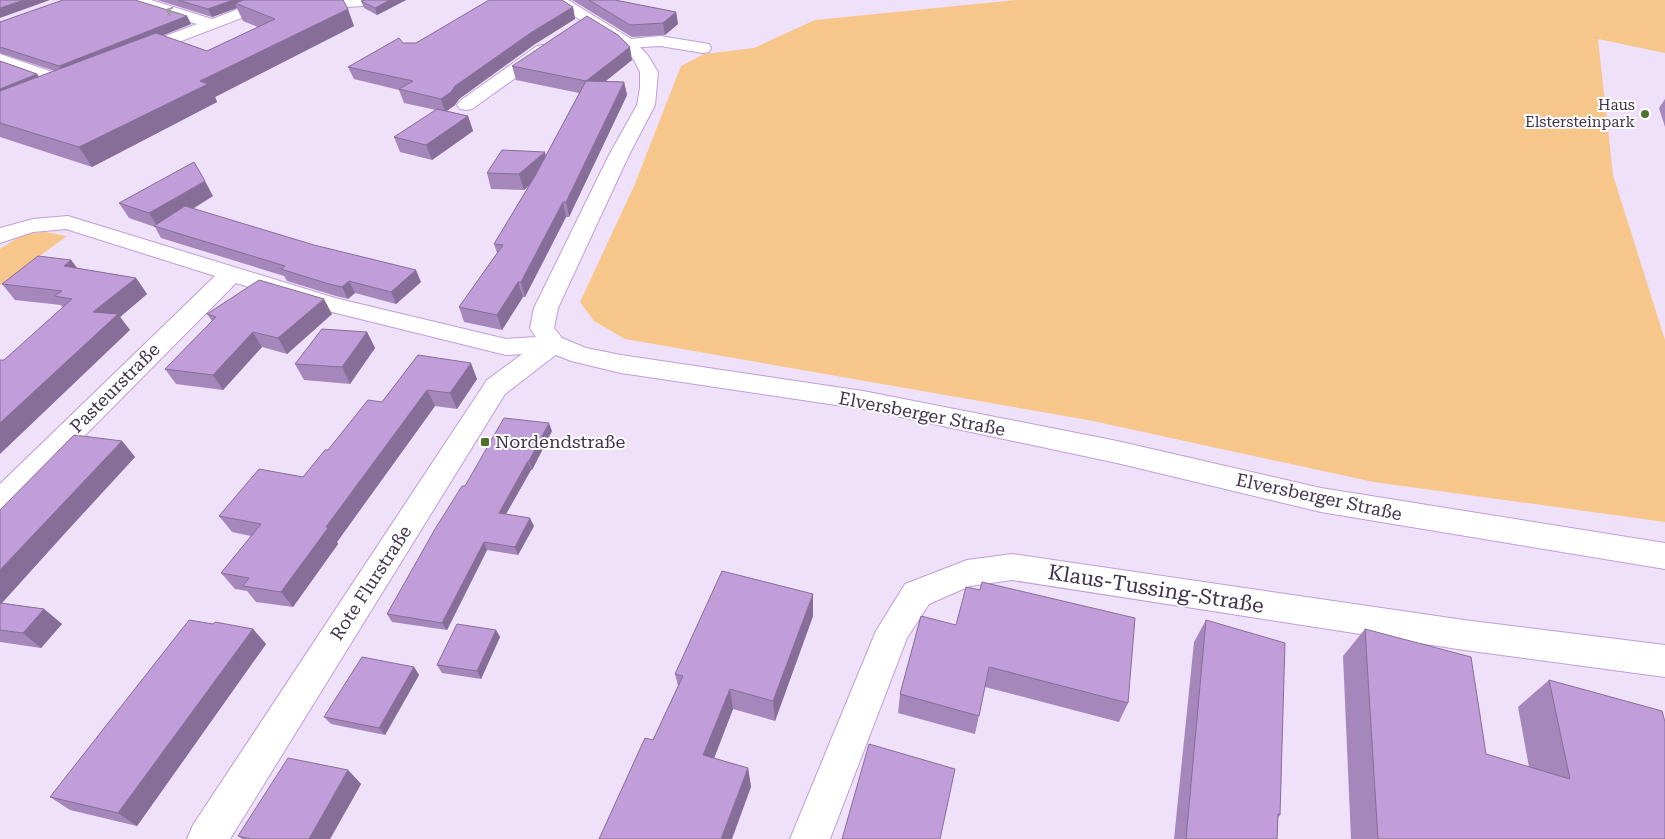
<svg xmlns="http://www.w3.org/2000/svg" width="1665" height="839" font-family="'Roboto Serif',serif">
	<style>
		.green { fill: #f7c68b }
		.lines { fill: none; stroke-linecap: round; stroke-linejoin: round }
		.minor-casing { stroke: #c09dd8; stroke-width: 2 }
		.major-casing { stroke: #c09dd8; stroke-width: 2 }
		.minor { fill: #fff; fill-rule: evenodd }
		.major { fill: #fff; fill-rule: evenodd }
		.wall { fill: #a687bb }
		.shaded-wall { fill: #876e98 }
		.building { fill: #c19dd9; stroke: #876e98 }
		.oneway { stroke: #a099a6 }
		.poi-dot { fill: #4f722b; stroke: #fff; stroke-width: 2 }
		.labels { text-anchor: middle; stroke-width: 4; stroke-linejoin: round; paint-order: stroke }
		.far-poi-label { font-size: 15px; fill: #42334c; stroke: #fff; text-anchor: end }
		.street-label { font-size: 18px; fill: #42334c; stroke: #fff }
		.poi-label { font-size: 18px; fill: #42334c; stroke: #fff; text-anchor: start }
		.near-street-label { font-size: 21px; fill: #42334c; stroke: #fff }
	</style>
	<rect width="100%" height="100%" fill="#f0e1fb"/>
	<g class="green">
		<path d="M1016 0H1665V53L1598 39 1613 175 1665 340V522L1374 482 1088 420 625 339 594 321 580 302 634 186 681 66 704 54 754 48 815 20Z"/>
		<path d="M45 232 67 236 0 285V249L24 234Z"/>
	</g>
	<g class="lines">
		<defs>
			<g id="minor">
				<path d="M127 0H151L212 19 262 0H284L281 3 137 58 131 57 129 53 131 49 197 24 130 3Z"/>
				<path d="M309 0H383L380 3 375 5 309 10 304 8 301 5 304 2Z"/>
				<path d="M660 36 703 43 709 44 711 48 709 52 703 53 660 46 627 48 621 46 619 43 621 40Z"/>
				<path d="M543 45 549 46 551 50 549 54 472 109 466 110 460 109 457 105 460 101 537 46Z"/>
				<path d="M0 54 70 78 73 82 70 86 64 87 0 65Z"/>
				<path d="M68 216 335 298 506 339 553 336 562 338 566 344 562 350 505 394 230 839H187L193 825 487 380 522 354 506 355 320 309 236 283 11 510 0 514V484L215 276 66 229 33 232 0 243V228L33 219Z"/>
				<path d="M1012 554 1464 620 1665 645V677L1464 650 1012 580 970 586 929 604 907 638 830 839H790L876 631 905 584 967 560Z"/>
			</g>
			<path id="major" d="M549 0H568L633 40 647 54 658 72 655 105 629 155 558 308 554 328 562 338 586 348 621 355 863 391 1117 441 1321 488 1665 543V569L1321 512 1117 463 863 409 621 373 571 361 544 350 530 328 534 308 609 155 637 105 640 88V72L634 60 621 46Z"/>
		</defs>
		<use href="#minor" class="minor-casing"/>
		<use href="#major" class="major-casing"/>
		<use href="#minor" class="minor"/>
		<use href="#major" class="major"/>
	</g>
	<g class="wall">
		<path d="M157 0H343L354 26 215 97 217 102 92 167 0 137V61L37 74 39 77 55 71 0 53V22L187 16 191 24 162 36 207 51 258 27 243 21 237 8 212 17Z"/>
		<path d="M366 0H406L377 15 364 8 361 1Z"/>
		<path d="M572 0H615L676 12 678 24 665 35 632 37Z"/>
		<path d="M573 7 575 19 535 44 459 99 455 105 447 111 468 116 473 131 432 160 400 152 394 137 436 110 404 103 399 90 354 79 348 67 403 43H416Z"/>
		<path d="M632 60 606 81 624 82 627 95 569 217H566L525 297H523L502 330 464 322 459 307 497 253 494 244 530 184 524 190 491 189 487 173 546 156 579 93 516 80 512 66Z"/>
		<path d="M1665 99V127L1659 108Z"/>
		<path d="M213 196 193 209 421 282 396 304 355 293 348 299 336 296 287 281 284 276 161 238 155 227 129 218 119 203Z"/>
		<path d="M71 260 77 268 136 278 147 294 120 317 130 330 4 360 63 308 61 305 15 300 2 284Z"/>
		<path d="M207 314H332L287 354 262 347 223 390 176 384 165 369 212 321Z"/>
		<path d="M367 332 375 348 350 384 304 380 295 364Z"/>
		<path d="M418 355 477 379 457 409 435 406 337 542 338 544 293 607 256 602 247 591 235 589 221 573 251 536 232 532 219 516 303 477 328 450 382 402Z"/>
		<path d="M552 431 532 470H531L506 514 534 526 518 555 487 550 447 630 392 622 387 614 465 486Z"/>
		<path d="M122 441 135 457 66 532 2 603 44 609 62 624 41 648 0 642V510Z"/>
		<path d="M813 616 775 721 733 709 714 758 748 768 751 787 653 740 678 686 675 674Z"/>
		<path d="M921 616 1128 703 1119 722 985 687 975 734 898 713 900 694Z"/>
		<path d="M1206 620 1280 815 1278 818 1277 839H1174L1194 642Z"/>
		<path d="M213 624 253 629 266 644 137 826 70 810 50 797Z"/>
		<path d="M1365 629 1486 754 1529 767 1518 707 1549 680 1665 839H1351L1343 656Z"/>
		<path d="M496 630 500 637 481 679 442 673 437 665Z"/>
		<path d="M414 667 419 675 385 735 331 724 324 717Z"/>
		<path d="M348 770 361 784 330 839H242L238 836Z"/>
	</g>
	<g class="shaded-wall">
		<path d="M24 0H50L0 18V8Z"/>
		<path d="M233 0H257L235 3 237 8 212 17 208 9Z"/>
		<path d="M390 0H406L377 15 375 8Z"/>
		<path d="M573 7 575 19 535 44 459 99 455 105 445 112 441 99 455 86 532 32Z"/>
		<path d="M348 9 354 26 215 97 217 102 92 167 79 147 200 81Z"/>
		<path d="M676 12 678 24 665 35 663 23Z"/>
		<path d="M187 16 191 24 64 74 59 66Z"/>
		<path d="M630 47 632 60 589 94 586 81Z"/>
		<path d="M37 74 43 82 0 100V89Z"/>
		<path d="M624 82 627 95 569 217 566 202Z"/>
		<path d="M468 116 473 131 432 160 426 145Z"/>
		<path d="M545 152 548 168 524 190 519 174Z"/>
		<path d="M205 181 213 196 160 228 158 227 149 213Z"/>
		<path d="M563 202 566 217 525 297 521 282Z"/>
		<path d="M71 260 83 276 64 266Z"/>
		<path d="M416 270 421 282 396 304 391 292Z"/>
		<path d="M136 278 147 294 120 317 130 330 0 454V423L93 312Z"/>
		<path d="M349 281 355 293 348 299 342 287Z"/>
		<path d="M518 282 523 297 502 330 497 315Z"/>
		<path d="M324 299 332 314 287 354 278 338Z"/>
		<path d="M253 332 262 347 223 390 213 375Z"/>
		<path d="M367 332 375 348 350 384 342 367Z"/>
		<path d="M471 363 477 379 457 409 450 393Z"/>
		<path d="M427 390 435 406 337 542 338 544 293 607 281 592 326 527Z"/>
		<path d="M549 423 552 431 532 470 529 461Z"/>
		<path d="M122 441 135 457 66 532 0 605V570Z"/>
		<path d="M528 461 531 470 502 521 499 513Z"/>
		<path d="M530 518 534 526 518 555 515 547Z"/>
		<path d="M484 542 487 550 447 630 442 623Z"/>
		<path d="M813 594V616L775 721 773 701Z"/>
		<path d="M44 609 62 624 41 648 23 633Z"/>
		<path d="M253 629 266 644 137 826 118 813Z"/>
		<path d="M496 630 500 637 481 679 477 671Z"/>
		<path d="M414 667 419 675 385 735 379 728Z"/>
		<path d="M730 689 733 709 708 774 703 755Z"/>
		<path d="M748 768 751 787 732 839H721Z"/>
		<path d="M348 770 361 784 330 839H309Z"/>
	</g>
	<g class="building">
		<path d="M0 0H24L0 8Z"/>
		<path d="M63 0H135L187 16 59 66 0 47V22Z"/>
		<path d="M178 0H233L208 9Z"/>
		<path d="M244 0H343L348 9 200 81 208 84 79 147 0 123V91L156 33 207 51 275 19 235 3Z"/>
		<path d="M366 0H390L375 8 361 1Z"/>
		<path d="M489 0H562L573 7 532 32 455 86 451 92 441 99 399 89 413 81 348 67 399 38 403 43H416Z"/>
		<path d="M589 0H615L676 12 663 23 630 25Z"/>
		<path d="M587 16 618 35 630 47 586 81 624 82 566 202H563L521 282H518L497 315 459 307 503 245 494 244 535 176 586 81 512 66Z"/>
		<path d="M0 61 37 74 0 89Z"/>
		<path d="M437 109 468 116 426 145 394 137Z"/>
		<path d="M502 150 545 152 519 174 487 173Z"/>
		<path d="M194 162 205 181 149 213 119 203Z"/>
		<path d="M185 206 314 245 416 270 391 292 349 281 342 287 329 284 281 269 285 266 154 226Z"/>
		<path d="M38 256 71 260 64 266 136 278 93 312 118 314 0 423V360H4L72 299 54 296 62 291 2 284Z"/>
		<path d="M259 280 324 299 278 338 253 332 213 375 165 369 216 317 207 314Z"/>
		<path d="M322 329 367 332 342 367 295 364Z"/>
		<path d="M418 355 471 363 450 393 427 390 326 527 328 528 281 592 243 586 249 578 221 573 261 524 219 516 259 469 303 477 325 450H328L368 400 382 402Z"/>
		<path d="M504 418 549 423 529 461H528L499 513 530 518 515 547 484 542 442 623 387 614 435 529 462 486H465Z"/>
		<path d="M74 435 122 441 0 570V510Z"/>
		<path d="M722 571 813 594 773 701 730 689 703 755 748 768 721 839H599L645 738 653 740 683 676 675 674Z"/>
		<path d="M982 582 1135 618 1128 703 989 667 979 716 900 694 921 616 956 625 966 587 980 590Z"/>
		<path d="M0 603 44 609 23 633 0 630Z"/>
		<path d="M189 620 213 624 215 622 253 629 118 813 50 797Z"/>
		<path d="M1206 620 1285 643 1280 815 1278 814 1277 839H1186Z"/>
		<path d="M457 624 496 630 477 671 437 665Z"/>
		<path d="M1365 629 1471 657 1486 754 1570 779 1549 680 1662 711 1665 722V839H1378Z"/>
		<path d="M362 657 414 667 379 728 324 717Z"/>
		<path d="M869 744 955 769 940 839H842Z"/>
		<path d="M288 758 348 770 309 839H251L238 836Z"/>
	</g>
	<defs><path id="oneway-shaft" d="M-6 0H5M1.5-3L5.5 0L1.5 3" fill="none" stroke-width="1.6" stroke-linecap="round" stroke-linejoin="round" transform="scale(1.25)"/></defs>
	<use class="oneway" href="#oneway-shaft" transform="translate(173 12) rotate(-163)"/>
	<g class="poi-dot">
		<circle cx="1645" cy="114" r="5"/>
		<rect x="480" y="437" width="10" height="10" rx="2.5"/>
	</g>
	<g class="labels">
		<g class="far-poi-label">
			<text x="1635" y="110">Haus<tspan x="1635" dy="17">Elstersteinpark</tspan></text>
		</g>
		<g class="street-label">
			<text transform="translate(115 388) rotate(-45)" y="6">Pasteurstraße</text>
			<text transform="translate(922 414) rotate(11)" y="6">Elversberger Straße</text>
			<text transform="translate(1319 497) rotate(12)" y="6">Elversberger Straße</text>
			<text transform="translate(371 583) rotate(-57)" y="6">Rote Flurstraße</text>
		</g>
		<g class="poi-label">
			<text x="495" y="448">Nordendstraße</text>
		</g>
		<g class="near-street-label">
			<text transform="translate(1156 589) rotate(9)" y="7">Klaus-Tussing-Straße</text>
		</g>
	</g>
</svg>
